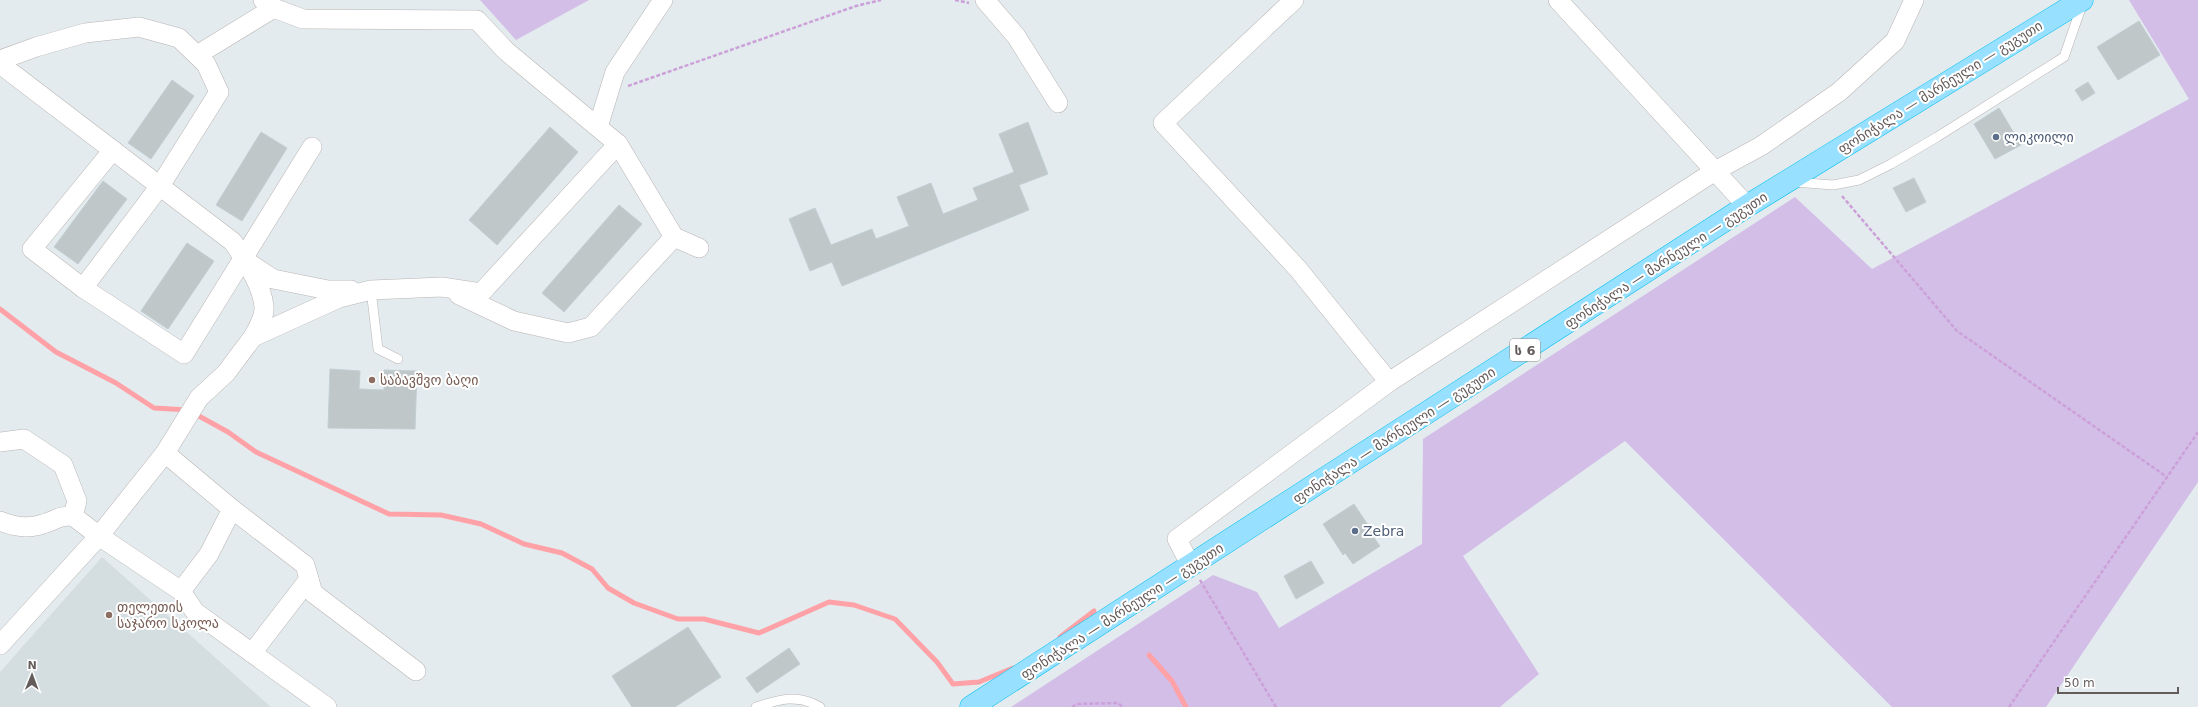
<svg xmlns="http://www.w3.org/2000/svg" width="2198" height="707" font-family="'DejaVu Sans','Noto Sans Georgian',sans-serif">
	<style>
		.education { fill: #d4dde0 }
		.green { fill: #d3bee7 }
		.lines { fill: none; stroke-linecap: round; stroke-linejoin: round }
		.stream { stroke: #ffa2a7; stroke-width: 5 }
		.building { fill: #bfc7c9; stroke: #c1cfd3 }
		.service-casing { stroke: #bab4b3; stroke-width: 10 }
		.minor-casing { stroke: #bab4b3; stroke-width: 20 }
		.trunk-casing { stroke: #00c1f1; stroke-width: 23 }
		.path { stroke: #cca1d9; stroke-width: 2.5; stroke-dasharray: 4 2; stroke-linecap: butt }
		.service { stroke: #fff; stroke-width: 9 }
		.minor { stroke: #fff; stroke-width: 19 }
		.trunk { stroke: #98e0ff; stroke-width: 22 }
		.service-dot { fill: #5c6f8a; stroke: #fff; stroke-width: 1.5 }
		.education-dot { fill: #8d6e63; stroke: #fff; stroke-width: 1.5 }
		.labels { text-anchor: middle; stroke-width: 4; stroke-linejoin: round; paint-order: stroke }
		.shield { fill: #fff; stroke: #928c8c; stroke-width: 1 }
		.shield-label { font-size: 13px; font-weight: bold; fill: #645b5b }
		.street-label { font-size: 14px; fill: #645b5b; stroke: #fff }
		.service-label { font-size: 14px; fill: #4e5e75; stroke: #fff; text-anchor: start }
		.education-label { font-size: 14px; fill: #785e54; stroke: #fff; text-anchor: start }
	</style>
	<rect width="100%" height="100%" fill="#e3ebee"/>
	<path class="education" d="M102 557 271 707H0V672Z"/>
	<g class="green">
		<path d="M480 0H589L516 40Z"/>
		<path d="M2129 0H2198V482L2046 707H1892L1625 441 1463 556 1539 674 1500 707H1011L1213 575 1257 592 1279 628 1422 544 1423 439 1795 197 1872 269 2189 99Z"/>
	</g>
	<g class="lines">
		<g class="stream">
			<path d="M0 309 56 352 116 383 154 408 188 410 228 432 256 452 389 514 441 515 481 524 524 544 562 553 592 569 608 588 634 603 678 619H704L759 633 829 602 854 605 895 619 937 662 953 684 979 682 1013 668"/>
			<path d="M1060 637 1094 611"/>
			<path d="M1149 655 1172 681 1186 707"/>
		</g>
	</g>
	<g class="building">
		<path d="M2139 21 2160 55 2118 80 2097 47Z"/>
		<path d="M172 80 194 96 151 159 128 143Z"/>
		<path d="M2088 82 2095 93 2082 101 2075 90Z"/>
		<path d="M1999 108 2021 145 1995 159 1974 124Z"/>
		<path d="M1028 122 1048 174 1019 185 1029 210 842 286 832 262 810 271 789 219 815 208 831 245 872 229 876 239 909 226 897 197 931 183 943 214 978 200 973 188 1014 172 999 134Z"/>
		<path d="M550 127 578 152 497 245 469 220Z"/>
		<path d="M261 132 287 148 242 221 216 205Z"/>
		<path d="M1914 178 1926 202 1906 212 1893 188Z"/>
		<path d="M103 181 127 199 78 264 54 247Z"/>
		<path d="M619 205 642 224 564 312 542 293Z"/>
		<path d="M187 243 214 261 168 329 141 311Z"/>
		<path d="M330 369 360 371 359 389 384 390V370L417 371 415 429 328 428Z"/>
		<path d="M1354 504 1374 534 1372 535 1380 546 1353 564 1345 553 1343 555 1323 524Z"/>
		<path d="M1311 561 1324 583 1296 599 1284 576Z"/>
		<path d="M688 627 721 677 675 707H632L612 676Z"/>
		<path d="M789 648 800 664 757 693 746 678Z"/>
	</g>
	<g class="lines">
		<defs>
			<g id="service">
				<path d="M1794 182 1833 185 1859 180 1891 164 1937 137 2064 57 2082 5"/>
				<path d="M371 290 378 349 398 359"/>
				<path d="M756 707C780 699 798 694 820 707"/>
			</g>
			<g id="minor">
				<path d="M263 0 274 8 303 19 477 20 506 51 618 144 674 237 699 248"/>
				<path d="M985 0 1016 36 1058 103"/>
				<path d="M1294 0 1163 123 1298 269 1389 382"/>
				<path d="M1558 0 1715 171 1761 146 1839 92 1895 41 1914 0"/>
				<path d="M197 55 274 8"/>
				<path d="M0 60 36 47 85 33 139 27 179 38 206 64 219 92 160 186 83 288"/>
				<path d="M0 64 233 242C245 261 261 282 264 306 265 317 258 328 253 337"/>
				<path d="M598 127 615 72 663 0"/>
				<path d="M113 150 32 249 83 288 184 354 312 147"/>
				<path d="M246 261 273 279 328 290H351"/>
				<path d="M459 295 514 321 568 333 591 327 674 237"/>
				<path d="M0 442 24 439 63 465 77 501 73 516 99 536 181 591 195 612 327 707"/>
				<path d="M165 453 232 509 305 565 313 593 416 671"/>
				<path d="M0 521C14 527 29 529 43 524 57 520 57 516 73 516"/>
				<path d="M1191 566 1177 539 1389 382 1715 171 1747 206"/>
				<path d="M181 591 209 554 232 509"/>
				<path d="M0 645 99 536 165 453 199 398 226 373 253 337 339 298 371 290 442 287 481 293 618 144"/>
				<path d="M252 653 309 579"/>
			</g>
			<path id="trunk" d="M971 707 1747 206 2082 0"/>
		</defs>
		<use href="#service" class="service-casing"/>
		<use href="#minor" class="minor-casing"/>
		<use href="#trunk" class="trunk-casing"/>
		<g class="path">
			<path d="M955 0 969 3"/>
			<path d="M628 86 856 6 881 0"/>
			<path d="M1842 196 1957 331 2167 477"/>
			<path d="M1200 580 1276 707"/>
			<path d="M1072 707 1077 704 1118 703 1123 707"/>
			<path d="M2009 707 2198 432"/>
		</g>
		<use href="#service" class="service"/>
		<use href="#minor" class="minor"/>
		<use href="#trunk" class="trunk"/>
	</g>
	<g class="service-dot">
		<circle cx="1996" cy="137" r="4"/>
		<circle cx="1355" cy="531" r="4"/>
	</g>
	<g class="education-dot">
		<circle cx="372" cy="380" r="4"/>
		<circle cx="109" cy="615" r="4"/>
	</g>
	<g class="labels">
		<rect class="shield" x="1510" y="339" width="30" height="22" rx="3"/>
		<g class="shield-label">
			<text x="1525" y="355">ს 6</text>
		</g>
		<g class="street-label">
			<text transform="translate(1940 87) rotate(-32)" y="5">ფონიჭალა — მარნეული — გუგუთი</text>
			<text transform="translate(1666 260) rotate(-33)" y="5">ფონიჭალა — მარნეული — გუგუთი</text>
			<text transform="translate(1394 435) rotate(-33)" y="5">ფონიჭალა — მარნეული — გუგუთი</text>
			<text transform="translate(1122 611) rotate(-33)" y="5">ფონიჭალა — მარნეული — გუგუთი</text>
		</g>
		<g class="service-label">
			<text x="2004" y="142">ლიკოილი</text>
			<text x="1363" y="536">Zebra</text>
		</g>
		<g class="education-label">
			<text x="380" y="385">საბავშვო ბაღი</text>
			<text x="117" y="612">თელეთის<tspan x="117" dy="16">საჯარო სკოლა</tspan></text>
		</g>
	</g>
	<g transform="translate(32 675) rotate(1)" stroke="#ffffff" stroke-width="3" paint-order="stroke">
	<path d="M0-3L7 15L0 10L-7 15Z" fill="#645b5b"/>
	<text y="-6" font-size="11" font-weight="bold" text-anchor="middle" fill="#645b5b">N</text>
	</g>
	<path d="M2058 687v6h120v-6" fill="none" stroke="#645b5b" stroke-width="2"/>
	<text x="2064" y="687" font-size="12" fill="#645b5b" stroke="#ffffff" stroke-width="3" paint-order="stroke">50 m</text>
</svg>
